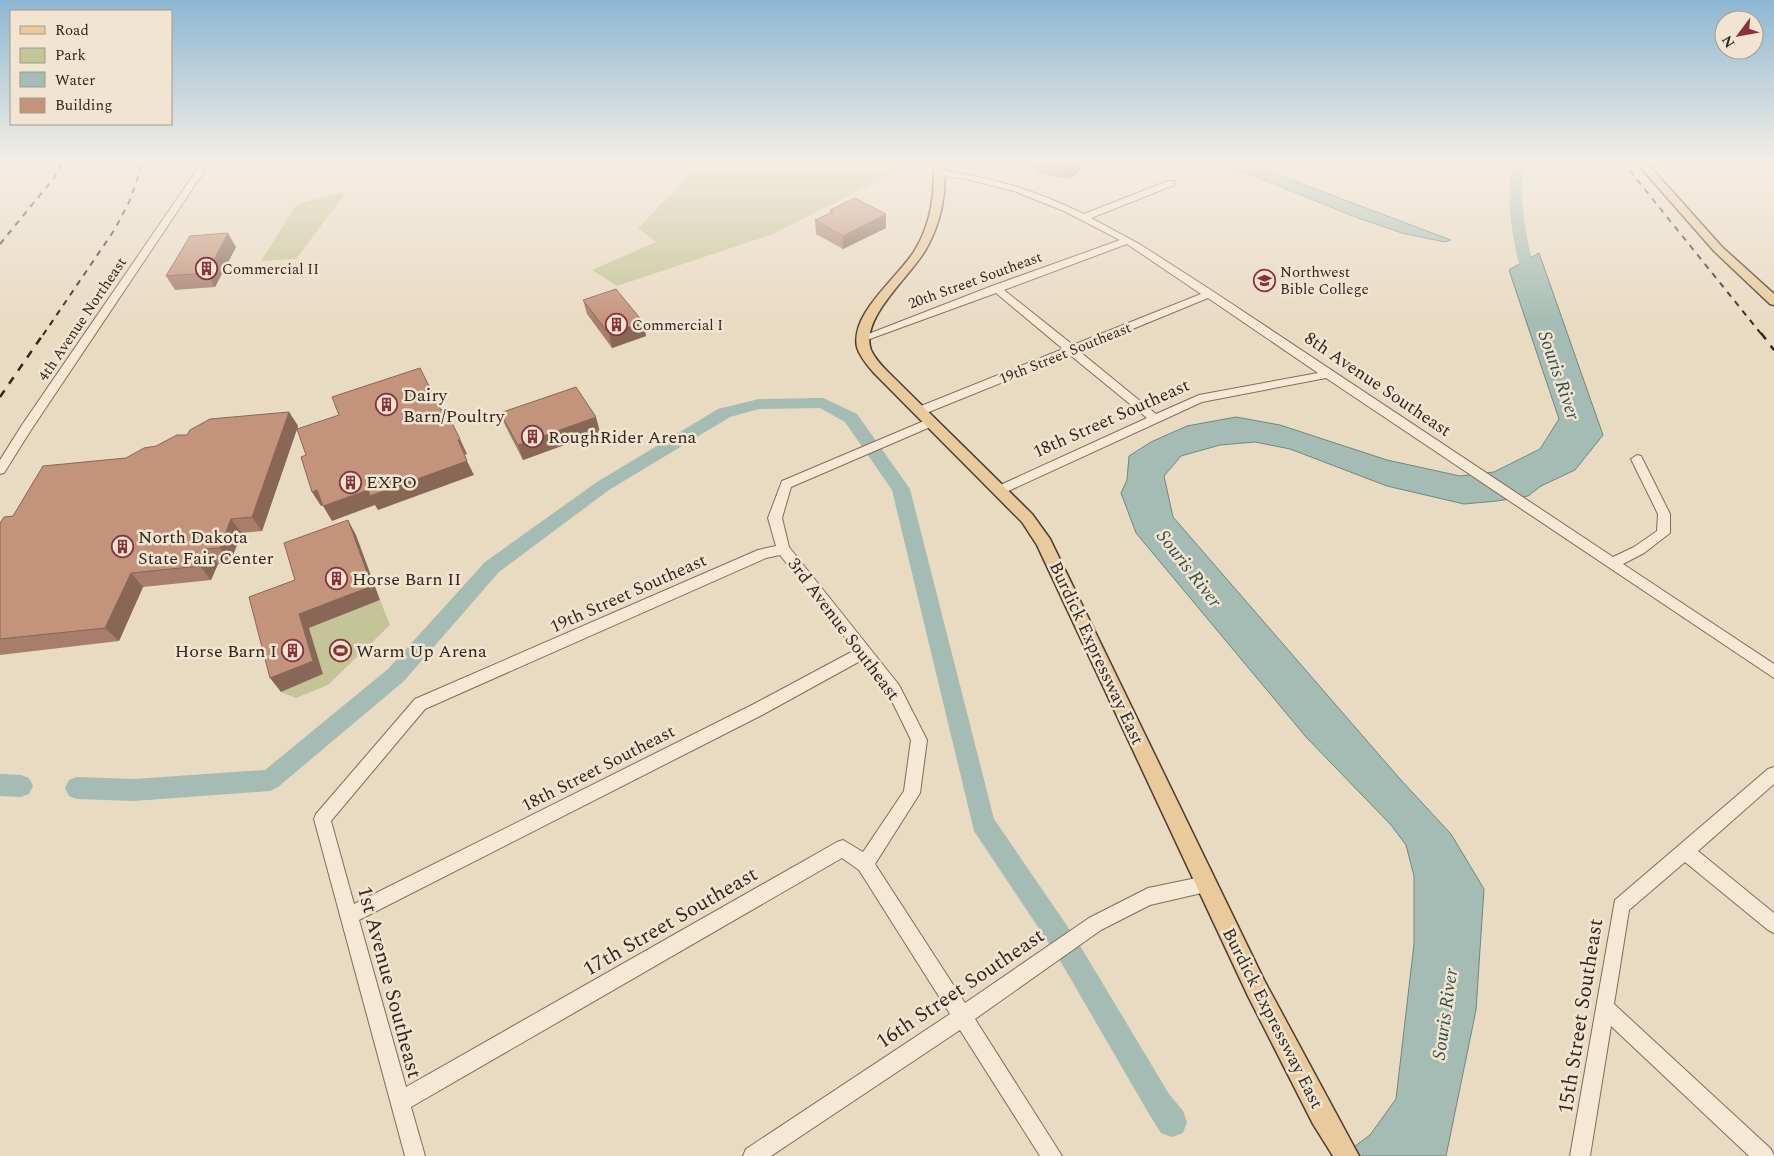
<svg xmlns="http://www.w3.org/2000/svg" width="1774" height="1156" font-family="Spectral,serif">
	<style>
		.green { fill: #c4c597 }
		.water { fill: #a4bcb3; stroke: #6c897f }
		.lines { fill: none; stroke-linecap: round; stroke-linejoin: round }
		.river { fill: #a4bcb3; fill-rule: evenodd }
		.minor-casing { stroke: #816c5b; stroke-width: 2 }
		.major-casing { stroke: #4f3b2f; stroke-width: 3 }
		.minor { fill: #f5e8d4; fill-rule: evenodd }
		.major { fill: #e9ca9d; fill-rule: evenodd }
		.rail-far1 { stroke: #32261e; stroke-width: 2; stroke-dasharray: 6 6; stroke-linecap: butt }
		.rail { stroke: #32261e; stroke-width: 2.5; stroke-dasharray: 8 8; stroke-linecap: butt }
		.wall { fill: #a87e6b }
		.shaded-wall { fill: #886757 }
		.building { fill: #c3937c; stroke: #886757 }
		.labels { text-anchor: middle; stroke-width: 5; stroke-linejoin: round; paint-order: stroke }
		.far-poi-label { font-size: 15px; fill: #32261e; stroke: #f1e5d1; text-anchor: start }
		.far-street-label { font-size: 15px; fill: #32261e; stroke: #f1e5d1 }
		.street-label { font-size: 18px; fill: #32261e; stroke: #f1e5d1 }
		.poi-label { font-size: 18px; fill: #32261e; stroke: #f1e5d1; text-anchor: start }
		.water-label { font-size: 19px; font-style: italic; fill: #2f504b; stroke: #f1e5d1 }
		.near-street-label { font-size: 21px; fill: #32261e; stroke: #f1e5d1 }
	</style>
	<rect width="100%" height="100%" fill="#e9dac2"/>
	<g class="green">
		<path d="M683 161H898L899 170 773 234 617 286 592 270 656 242 638 228 694 170Z"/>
		<path d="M347 191 296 259 261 261 297 204Z"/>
		<path d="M380 600 390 625 328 685 296 698 281 692 323 674 309 628Z"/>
	</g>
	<g class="water">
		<path d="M1217 161H1241L1451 240 1445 242 1402 233 1358 218Z"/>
		<path d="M1539 253 1603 435 1575 470 1541 486 1528 496 1497 501 1464 504 1387 486 1290 449 1255 442 1220 445 1181 456 1164 476 1173 517 1400 779 1451 834 1484 889 1476 1010 1446 1156H1342L1370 1135 1396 1099 1414 944V876L1406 845 1391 825 1306 737 1136 533 1121 493 1127 480 1129 456 1151 442 1187 426 1236 417 1280 425 1387 460 1460 476 1494 472 1540 449 1559 419 1509 270Z"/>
	</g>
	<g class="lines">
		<g class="river">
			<path d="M1513 161H1525C1517 205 1528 245 1539 288L1532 292 1525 288C1514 245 1504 205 1513 161Z"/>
			<path d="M823 398 857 414 910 489 994 819 1076 939 1169 1094 1183 1111 1187 1122 1183 1133 1172 1137 1161 1133 1149 1114 1058 957 974 831 892 490 845 422 820 408 759 409 730 417 609 490 499 572 404 681 278 787 270 791 134 801 77 799 69 796 65 788 69 780 77 777 134 779 265 770 388 669 485 562 597 482 718 409 759 399Z"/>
			<path d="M0 774 21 775 29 778 33 786 29 794 21 797 0 796Z"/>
		</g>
		<defs>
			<g id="minor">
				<path d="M203 161H211L31 430 4 473 0 474V460L22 425Z"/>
				<path d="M940 170C991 177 1038 191 1084 214L1168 181H1174V185L1091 218 1141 245 1214 292 1613 557 1634 547 1657 531 1658 514 1631 459 1637 455 1641 456 1670 514V533L1644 553 1623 564 1774 664V678L1326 378 1202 402 1004 493H996L994 490 996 487 1147 418 1070 355 924 414H916V408L1063 349 996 293 867 340H859L858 338 992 286 1120 240 1064 211 1014 191 966 179 937 175V171ZM1127 244 1201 294 1073 345 1004 290ZM1208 298 1318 373 1199 395 1156 414 1079 351Z"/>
				<path d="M931 418 937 422 935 425 791 487 782 518 789 547 899 685 927 740 920 793 875 864 965 1003 1089 918 1148 888 1206 876 1212 878 1215 884 1212 890 1206 892 1150 905 1101 930 975 1019 1062 1156H1040L960 1030 771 1156H743L746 1149 950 1014 859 870 842 858 411 1107 425 1156H405L314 819 316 814 415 699 758 550 776 546 768 518 782 481ZM780 555 855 650 752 705 354 904 331 821 425 709 766 558ZM862 660 888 693 911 740 904 791 863 852 843 840 837 842 406 1087 359 920 762 715Z"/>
				<path d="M1774 767V784L1698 851 1774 913V933L1768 930 1685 862 1629 910 1614 1004 1771 1149 1774 1156H1749L1611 1026 1590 1156H1570L1615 900 1768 769Z"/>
			</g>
			<g id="major">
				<path d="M933 161H943C948 190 941 223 926 249 912 275 859 318 871 350 875 359 883 367 890 374L1032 514 1050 539 1264 980 1359 1156H1333L1313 1124 1248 996 1037 545 1022 522 1007 507 874 373C868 366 860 357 857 347 850 313 899 277 915 250 931 224 936 191 933 161Z"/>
				<path d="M1635 161H1645L1722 247 1774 294V305L1770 304 1714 251Z"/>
			</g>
		</defs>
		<use href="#minor" class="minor-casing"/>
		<use href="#major" class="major-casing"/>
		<use href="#minor" class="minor"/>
		<use href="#major" class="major"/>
		<g class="rail-far1">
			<path d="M1622 161 1762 335"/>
			<path d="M0 244 54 178 63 161"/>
			<path d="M43 335 115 229 129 202 144 161"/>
		</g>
		<g class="rail">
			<path d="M1761 333 1774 350"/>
			<path d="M0 397 44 333"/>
		</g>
	</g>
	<g class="wall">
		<path d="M1034 161H1084L1079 171 1069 179 1043 174 1038 172V169L1033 167Z"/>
		<path d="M830 210 886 228 843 249 816 234 815 220 830 213Z"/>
		<path d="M236 247 215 287 175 290 166 276Z"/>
		<path d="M583 300 643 322 646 336 612 348 587 314Z"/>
		<path d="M289 412 298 426 262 531 242 533 230 562 218 564 211 580 143 587 119 641 0 655V523L126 458 187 435Z"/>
		<path d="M500 413 600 432 523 460 506 427Z"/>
	</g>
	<g class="shaded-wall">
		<path d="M1077 161H1084L1079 171 1069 179 1071 165Z"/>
		<path d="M886 214V228L843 249V236Z"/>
		<path d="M228 233 236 247 215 287 207 273Z"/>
		<path d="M643 322 646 336 612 348 609 334Z"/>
		<path d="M289 412 298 426 262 531 252 517Z"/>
		<path d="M596 417 600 432 523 460 518 445Z"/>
		<path d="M460 439 467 454 465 455 458 440Z"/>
		<path d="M467 461 474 475 378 510 375 505 332 521 323 506 368 490Z"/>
		<path d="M317 490 326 504 321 506 312 492Z"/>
		<path d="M231 519 242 533 230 562 220 548Z"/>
		<path d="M348 520 356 535 380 600 309 628 323 674 281 692 270 678 299 614Z"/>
		<path d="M206 549 218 564 211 580 200 566Z"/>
		<path d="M131 573 143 587 119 641 105 628Z"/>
	</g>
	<g class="building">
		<path d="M1044 161H1077L1071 165Z"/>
		<path d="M855 198 886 214 843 236 815 220 833 212 830 210Z"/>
		<path d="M228 233 207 273 166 276 190 236Z"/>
		<path d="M616 289 643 322 609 334 583 300Z"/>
		<path d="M420 368 441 410 445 409 460 439 458 440 467 461 370 496 368 490 323 506 317 490 312 492 301 457 306 455 297 429 339 415 332 397Z"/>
		<path d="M576 387 596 417 518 445 500 413Z"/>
		<path d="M289 412 252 517 231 519 220 548 206 549 200 566 131 573 105 628 0 639V523L4 517 13 516 43 466 126 458 144 448 156 446 177 435H187L190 430 210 419Z"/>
		<path d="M348 520 372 586 299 614 313 661 270 678 249 597 295 580 284 543Z"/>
	</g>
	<linearGradient id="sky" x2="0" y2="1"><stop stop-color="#8db7d3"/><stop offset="0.5" stop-color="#f5eee4"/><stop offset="1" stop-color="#f5eee4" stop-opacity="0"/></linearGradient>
	<rect width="1774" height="323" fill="url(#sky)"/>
	<defs>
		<symbol id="building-ring" viewBox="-11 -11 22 22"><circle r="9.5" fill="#f1e5d1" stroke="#8a313a" stroke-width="1.5"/><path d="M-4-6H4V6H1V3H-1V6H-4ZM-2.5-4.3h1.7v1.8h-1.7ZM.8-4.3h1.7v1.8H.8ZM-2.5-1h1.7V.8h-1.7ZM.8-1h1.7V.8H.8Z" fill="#8a313a"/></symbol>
		<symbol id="school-ring" viewBox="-11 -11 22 22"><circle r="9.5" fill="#f1e5d1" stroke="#8a313a" stroke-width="1.5"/><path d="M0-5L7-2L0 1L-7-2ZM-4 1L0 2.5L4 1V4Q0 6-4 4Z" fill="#8a313a"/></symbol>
		<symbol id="stadium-ring" viewBox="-11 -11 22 22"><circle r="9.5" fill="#f1e5d1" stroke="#8a313a" stroke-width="1.5"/><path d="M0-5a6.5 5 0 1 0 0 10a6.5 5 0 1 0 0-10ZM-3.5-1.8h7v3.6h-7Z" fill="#8a313a"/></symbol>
	</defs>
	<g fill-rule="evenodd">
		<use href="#building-ring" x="194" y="256" width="25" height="25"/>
		<use href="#school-ring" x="1252" y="268" width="25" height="25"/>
		<use href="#building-ring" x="604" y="312" width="25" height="25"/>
		<use href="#building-ring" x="374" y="392" width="25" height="25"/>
		<use href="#building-ring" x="520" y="424" width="25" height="25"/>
		<use href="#building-ring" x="338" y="470" width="25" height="25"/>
		<use href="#building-ring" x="110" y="534" width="25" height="25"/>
		<use href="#building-ring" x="324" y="566" width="25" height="25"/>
		<use href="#building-ring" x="280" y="638" width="25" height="25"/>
		<use href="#stadium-ring" x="328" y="638" width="25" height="25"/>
	</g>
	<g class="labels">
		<g class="far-poi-label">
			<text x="222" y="274">Commercial II</text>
			<text x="1280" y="277">Northwest<tspan x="1280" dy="17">Bible College</tspan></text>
			<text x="632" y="330">Commercial I</text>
		</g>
		<g class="far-street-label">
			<text transform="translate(975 280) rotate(-20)" y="5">20th Street Southeast</text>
			<text transform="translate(82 319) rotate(-56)" y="5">4th Avenue Northeast</text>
			<text transform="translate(1065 353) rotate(-22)" y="5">19th Street Southeast</text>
		</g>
		<g class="street-label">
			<text transform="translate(1378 384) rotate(34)" y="6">8th Avenue Southeast</text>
			<text transform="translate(1111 418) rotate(-24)" y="6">18th Street Southeast</text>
			<text transform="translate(628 593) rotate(-24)" y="6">19th Street Southeast</text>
			<text transform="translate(844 629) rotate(53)" y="6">3rd Avenue Southeast</text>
			<text transform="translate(1097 653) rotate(65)" y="6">Burdick Expressway East</text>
			<text transform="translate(598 768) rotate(-27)" y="6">18th Street Southeast</text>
			<text transform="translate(1273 1018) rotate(63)" y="6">Burdick Expressway East</text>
		</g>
		<g class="poi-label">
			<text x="403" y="401">Dairy<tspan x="403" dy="21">Barn/Poultry</tspan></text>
			<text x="548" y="443">RoughRider Arena</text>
			<text x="366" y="488">EXPO</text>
			<text x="138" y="543">North Dakota<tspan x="138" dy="21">State Fair Center</tspan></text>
			<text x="352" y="585">Horse Barn II</text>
			<text x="277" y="657" text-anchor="end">Horse Barn I</text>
			<text x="356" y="657">Warm Up Arena</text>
		</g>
		<g class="water-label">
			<text transform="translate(1560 375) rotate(71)" y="7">Souris River</text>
			<text transform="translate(1190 568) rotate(52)" y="7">Souris River</text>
			<text transform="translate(1444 1014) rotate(-82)" y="7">Souris River</text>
		</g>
		<g class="near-street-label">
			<text transform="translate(670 921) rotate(-30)" y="7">17th Street Southeast</text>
			<text transform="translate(390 982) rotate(75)" y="7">1st Avenue Southeast</text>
			<text transform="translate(960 988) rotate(-34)" y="7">16th Street Southeast</text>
			<text transform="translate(1580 1016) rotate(-81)" y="7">15th Street Southeast</text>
		</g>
	</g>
	<rect x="10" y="10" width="162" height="115" fill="#f1e5d1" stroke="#a59989"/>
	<rect x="20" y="26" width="25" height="8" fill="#e9ca9d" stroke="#a59989"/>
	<text x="55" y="35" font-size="15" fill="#32261e">Road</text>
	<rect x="20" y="48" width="25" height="15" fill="#c4c597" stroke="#a59989"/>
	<text x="55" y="60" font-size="15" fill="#32261e">Park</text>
	<rect x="20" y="72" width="25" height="15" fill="#a4bcb3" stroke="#a59989"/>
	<text x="55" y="85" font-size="15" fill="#32261e">Water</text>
	<rect x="20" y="98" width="25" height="15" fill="#c3937c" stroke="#a59989"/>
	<text x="55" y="110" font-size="15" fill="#32261e">Building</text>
	<g transform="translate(1739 35) rotate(238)"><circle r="24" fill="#f1e5d1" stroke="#a59989"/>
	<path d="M0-4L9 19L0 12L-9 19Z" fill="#8a313a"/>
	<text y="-8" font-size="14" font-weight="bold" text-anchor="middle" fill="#32261e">N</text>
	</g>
</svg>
